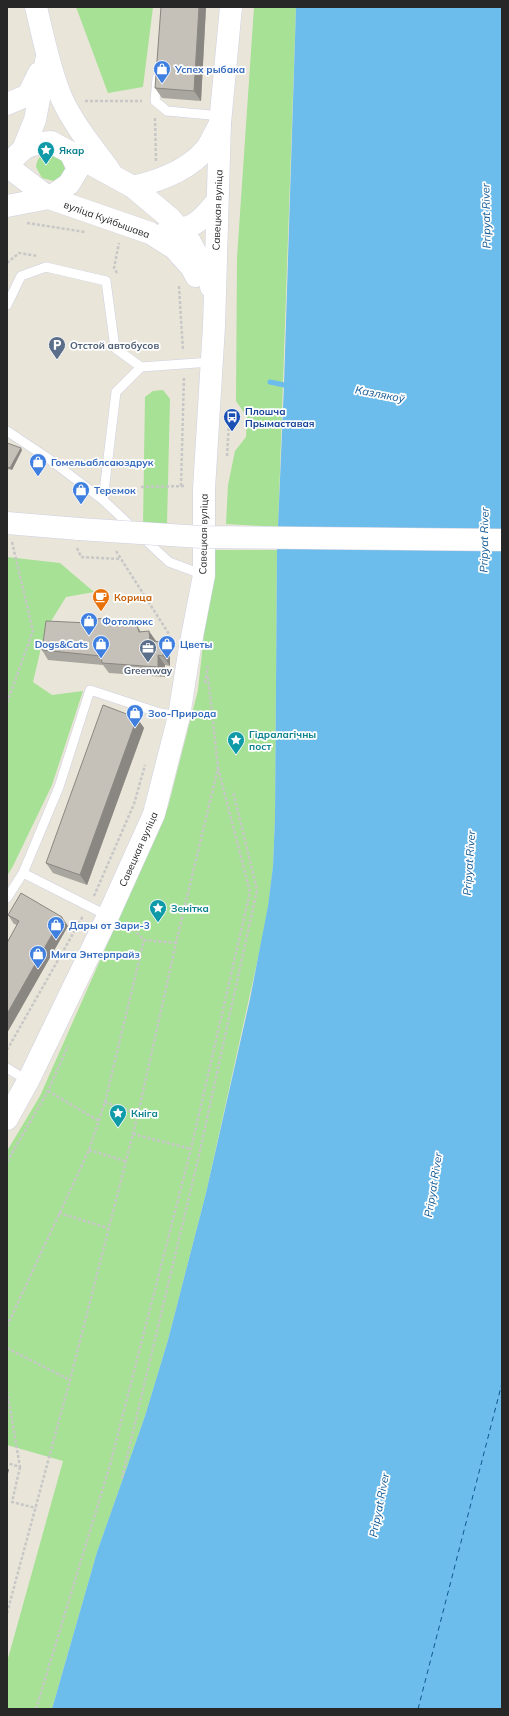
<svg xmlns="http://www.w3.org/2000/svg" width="509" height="1716" font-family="Mulish,sans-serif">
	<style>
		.green { fill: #a6e195 }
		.water { fill: #6cbcec }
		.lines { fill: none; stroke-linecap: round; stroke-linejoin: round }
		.stream { stroke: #6cbcec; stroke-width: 5 }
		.ferry { stroke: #0f5794; stroke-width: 1; stroke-dasharray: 5 4; stroke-linecap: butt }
		.lane-casing { stroke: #ced0e1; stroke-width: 10 }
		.secondary-casing { stroke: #ced0e1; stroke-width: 23 }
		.path { stroke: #c7c7c7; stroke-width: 2.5; stroke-dasharray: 3 2; stroke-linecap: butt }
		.lane { stroke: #fff; stroke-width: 9 }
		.secondary { stroke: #fff; stroke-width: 22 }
		.secondary-bridge-casing { stroke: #ced0e1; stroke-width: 23; stroke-linecap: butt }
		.secondary-bridge { stroke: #fff; stroke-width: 22 }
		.wall { fill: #a9a69f }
		.shaded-wall { fill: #8a8782 }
		.building { fill: #c5c1b9; stroke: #8a8782 }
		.labels { text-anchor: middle; stroke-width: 3.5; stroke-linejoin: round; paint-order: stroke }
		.shop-label { font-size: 10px; font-weight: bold; fill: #366cbe; stroke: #fff; text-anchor: start }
		.culture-label { font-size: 10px; font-weight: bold; fill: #0d838f; stroke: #fff; text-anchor: start }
		.street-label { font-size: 10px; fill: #272727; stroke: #fff }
		.service-label { font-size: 10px; font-weight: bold; fill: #4e5e75; stroke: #fff; text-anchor: start }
		.transit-label { font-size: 10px; font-weight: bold; fill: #164399; stroke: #fff; text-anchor: start }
		.food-label { font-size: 10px; font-weight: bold; fill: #c56008; stroke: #fff; text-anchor: start }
		.water-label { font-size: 11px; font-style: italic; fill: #0f5794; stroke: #fff }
	</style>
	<rect width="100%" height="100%" fill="#eae5d9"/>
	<g class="green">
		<path d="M76 7H153L143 87 108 93Z"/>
		<path d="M254 7H296L278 527 226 524 228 485 235 451 246 437 247 417 236 401 237 258Z"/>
		<path d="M50 150 67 163 65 174 54 181 42 178 36 167C37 158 41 154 50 150Z"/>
		<path d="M163 390 170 399 167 525 143 524 145 397 153 391Z"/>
		<path d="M213 550H277L275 817 273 866 268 907 260 949 206 1193 168 1340 145 1416 97 1552 52 1709H7V1662L63 1461 7 1445V1151L40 1096 168 807 198 690Z"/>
		<path d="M7 557 60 563 94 592 66 597 45 631 33 682 52 695 83 691 52 785 13 866 7 876Z"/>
	</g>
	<path class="water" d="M296 7H502V1709H52L97 1552 145 1416 168 1340 206 1193 250 999 268 906 273 866 275 817 277 550 284 385Z"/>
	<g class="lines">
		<path class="stream" d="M270 382 289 386"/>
		<path class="ferry" d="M418 1709 502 1383"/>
		<defs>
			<g id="lane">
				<path d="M157 78 155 101 167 111 221 116"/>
				<path d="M7 305 21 276 46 267 106 281 115 348 141 367 211 362"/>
				<path d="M7 431 49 459 103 500 169 562 204 575"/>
				<path d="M103 500 116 392 141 367"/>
				<path d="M7 898 23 873"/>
				<path d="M108 916 23 873 59 787 90 690 160 713 179 716"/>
				<path d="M7 1068 28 1081"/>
			</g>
			<g id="secondary">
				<path d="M36 7C43 36 50 72 62 99 74 125 93 148 110 171"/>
				<path d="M7 104 28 95 39 73"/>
				<path d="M24 147 35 120 47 56"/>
				<path d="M7 166C23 148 25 144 51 142L133 187 171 219 190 242 211 281V287"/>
				<path d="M7 166 49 198 150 233 174 248 192 268 196 276"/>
				<path d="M133 187C159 181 188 171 206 149 211 142 215 132 220 124"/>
				<path d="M7 206 49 198 69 184 78 169 70 152"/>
				<path d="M166 232C193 228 200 223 217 201"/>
				<path d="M7 523 79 529"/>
				<path d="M7 1119 28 1081 108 916 154 814 179 716 190 647 204 575V489L214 326 220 123 231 7"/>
			</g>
		</defs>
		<use href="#lane" class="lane-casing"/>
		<use href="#secondary" class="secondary-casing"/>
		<g class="path">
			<path d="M85 101H142"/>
			<path d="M155 118 156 161"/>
			<path d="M27 223 85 232"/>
			<path d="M7 263 19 253 37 256"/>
			<path d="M117 273 114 268 119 243"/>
			<path d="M179 286 183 351"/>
			<path d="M227 456 229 423"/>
			<path d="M181 486 184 376"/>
			<path d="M141 487 186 486"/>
			<path d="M77 548 81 557 120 559"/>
			<path d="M116 551 169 634 170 642"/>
			<path d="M205 683 208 666"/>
			<path d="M7 703 33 631 12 542"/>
			<path d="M94 896 134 804 145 765"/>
			<path d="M126 922 144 940 176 943"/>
			<path d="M7 1050 83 916"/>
			<path d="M48 1091 99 1121"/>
			<path d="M105 1102 138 1114"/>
			<path d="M133 1134 191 1149"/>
			<path d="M89 1150 125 1161"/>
			<path d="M7 1162 48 1091 68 1046"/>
			<path d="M59 1213 108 1228"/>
			<path d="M7 1326 89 1150 105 1102 144 940"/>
			<path d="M7 1348 70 1380"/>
			<path d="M7 1391 20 1467 7 1463"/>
			<path d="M20 1467 12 1502 36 1508"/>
			<path d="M122 1478 199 1155 257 890 233 791"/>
			<path d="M7 1613 70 1380 138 1114 176 943 218 768 208 677"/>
			<path d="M36 1709 110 1465 191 1149 250 892 218 768"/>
		</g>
		<use href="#lane" class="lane"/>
		<use href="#secondary" class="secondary"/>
		<defs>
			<path id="secondary-bridge" d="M79 529 201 537 502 540"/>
		</defs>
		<use href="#secondary-bridge" class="secondary-bridge-casing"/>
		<use href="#secondary-bridge" class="secondary-bridge"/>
	</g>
	<g class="wall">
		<path d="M161 7H206L201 101 162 98 155 88Z"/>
		<path d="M7 443 22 450 12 470 7 469Z"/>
		<path d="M109 624 137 625 141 632 156 641 163 642 170 652V666L165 665V677L109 673 103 665 48 660 42 650Z"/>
		<path d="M137 718 144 728 87 885 53 873 46 863Z"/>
		<path d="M8 915 68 926 7 1033V943L17 925 14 924Z"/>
	</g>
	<g class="shaded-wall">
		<path d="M199 7H206L201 101 194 91Z"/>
		<path d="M21 448 22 450 12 470 10 468Z"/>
		<path d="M105 618 112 628 106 624Z"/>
		<path d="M149 631 156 641H150Z"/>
		<path d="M163 642 170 652V666L163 656Z"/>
		<path d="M158 655 165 665V677L158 667Z"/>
		<path d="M137 718 144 728 87 885 80 875Z"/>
		<path d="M62 917 68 926 7 1033V1014Z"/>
		<path d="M7 1467 9 1470 7 1477Z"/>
	</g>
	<g class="building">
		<path d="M161 7H199L194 91 155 88Z"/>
		<path d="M7 443 10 444 21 448 10 468 7 467Z"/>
		<path d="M105 618 106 624 137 625 139 632 149 631 150 641 163 642V656L158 655V667L102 663 101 656 42 650 46 621 89 623V620Z"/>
		<path d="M103 705 137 718 80 875 46 863Z"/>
		<path d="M21 893 62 917 7 1014V943L19 921 8 915Z"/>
	</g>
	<defs>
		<symbol id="shop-pin" viewBox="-11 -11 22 30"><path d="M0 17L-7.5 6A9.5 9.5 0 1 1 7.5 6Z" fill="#3f7fe0" stroke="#fff"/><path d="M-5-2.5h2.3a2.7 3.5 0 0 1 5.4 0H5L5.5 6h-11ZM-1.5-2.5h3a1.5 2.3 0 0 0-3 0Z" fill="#fff"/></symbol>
		<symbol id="sight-pin" viewBox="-11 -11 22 30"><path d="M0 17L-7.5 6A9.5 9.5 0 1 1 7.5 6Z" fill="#0f9aa8" stroke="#fff"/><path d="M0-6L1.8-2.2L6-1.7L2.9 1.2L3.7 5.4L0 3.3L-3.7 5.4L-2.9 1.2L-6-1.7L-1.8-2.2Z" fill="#fff"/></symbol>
		<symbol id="parking-pin" viewBox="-11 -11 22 30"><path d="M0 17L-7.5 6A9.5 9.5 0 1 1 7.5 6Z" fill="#5c6f8a" stroke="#fff"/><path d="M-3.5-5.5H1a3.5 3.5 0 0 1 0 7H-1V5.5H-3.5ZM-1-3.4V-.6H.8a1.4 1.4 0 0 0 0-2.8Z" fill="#fff"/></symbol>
		<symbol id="bus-pin" viewBox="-11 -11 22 30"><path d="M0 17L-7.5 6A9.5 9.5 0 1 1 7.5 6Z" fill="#1a4fb4" stroke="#fff"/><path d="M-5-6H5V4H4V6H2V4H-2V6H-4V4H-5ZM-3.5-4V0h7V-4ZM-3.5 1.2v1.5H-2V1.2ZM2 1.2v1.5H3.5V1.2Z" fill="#fff"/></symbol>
		<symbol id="cafe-pin" viewBox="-11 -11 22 30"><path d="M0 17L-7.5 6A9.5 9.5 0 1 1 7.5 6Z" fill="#e8710a" stroke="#fff"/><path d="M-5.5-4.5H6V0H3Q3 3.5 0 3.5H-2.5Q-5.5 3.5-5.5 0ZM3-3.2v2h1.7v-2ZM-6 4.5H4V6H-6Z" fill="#fff"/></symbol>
		<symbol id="office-pin" viewBox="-11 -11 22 30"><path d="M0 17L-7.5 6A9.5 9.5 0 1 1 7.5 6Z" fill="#5c6f8a" stroke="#fff"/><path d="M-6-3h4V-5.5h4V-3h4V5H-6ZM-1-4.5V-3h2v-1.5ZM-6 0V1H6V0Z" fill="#fff"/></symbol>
	</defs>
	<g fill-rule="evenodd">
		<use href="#shop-pin" x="152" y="59" width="20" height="27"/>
		<use href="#sight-pin" x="36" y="140" width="20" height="27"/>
		<use href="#parking-pin" x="47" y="335" width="20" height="27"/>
		<use href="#bus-pin" x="222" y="407" width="20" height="27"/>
		<use href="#shop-pin" x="28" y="452" width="20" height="27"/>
		<use href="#shop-pin" x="71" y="480" width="20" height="27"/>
		<use href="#cafe-pin" x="91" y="587" width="20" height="27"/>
		<use href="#shop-pin" x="79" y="611" width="20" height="27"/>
		<use href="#shop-pin" x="91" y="634" width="20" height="27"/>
		<use href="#shop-pin" x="157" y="634" width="20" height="27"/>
		<use href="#office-pin" x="138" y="638" width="20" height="27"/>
		<use href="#shop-pin" x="125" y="703" width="20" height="27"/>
		<use href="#sight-pin" x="226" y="730" width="20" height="27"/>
		<use href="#sight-pin" x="148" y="898" width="20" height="27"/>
		<use href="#shop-pin" x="46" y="915" width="20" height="27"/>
		<use href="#shop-pin" x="28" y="944" width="20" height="27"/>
		<use href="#sight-pin" x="108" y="1103" width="20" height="27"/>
	</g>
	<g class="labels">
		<g class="shop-label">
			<text x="175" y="73">Успех рыбака</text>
			<text x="51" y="466">Гомельаблсаюздрук</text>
			<text x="94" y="494">Теремок</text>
			<text x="102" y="625">Фотолюкс</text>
			<text x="88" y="648" text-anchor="end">Dogs&amp;Cats</text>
			<text x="180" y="648">Цветы</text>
			<text x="148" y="717">Зоо-Природа</text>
			<text x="69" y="929">Дары от Зари-3</text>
			<text x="51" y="958">Мига Энтерпрайз</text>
		</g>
		<g class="culture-label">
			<text x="59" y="154">Якар</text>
			<text x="249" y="738">Гідралагічны<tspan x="249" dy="12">пост</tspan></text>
			<text x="171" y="912">Зенітка</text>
			<text x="131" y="1117">Кніга</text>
		</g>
		<g class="street-label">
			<text transform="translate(217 210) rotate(-88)" y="4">Савецкая вуліца</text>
			<text transform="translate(107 219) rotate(20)" y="4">вуліца Куйбышава</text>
			<text transform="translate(203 534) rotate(-89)" y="4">Савецкая вуліца</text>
			<text transform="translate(138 849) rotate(-66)" y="4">Савецкая вуліца</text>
		</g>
		<g class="service-label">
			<text x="70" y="349">Отстой автобусов</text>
			<text x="148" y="674" text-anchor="middle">Greenway</text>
		</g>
		<g class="transit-label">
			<text x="245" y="415">Плошча<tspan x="245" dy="12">Прымаставая</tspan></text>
		</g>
		<g class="food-label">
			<text x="114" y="601">Корица</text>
		</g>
		<g class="water-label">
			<text transform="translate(486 216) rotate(-91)" y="4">Pripyat River</text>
			<text transform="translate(380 394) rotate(11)" y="4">Казлякоў</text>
			<text transform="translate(484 540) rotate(-89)" y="4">Pripyat River</text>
			<text transform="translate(469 863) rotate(-86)" y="4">Pripyat River</text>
			<text transform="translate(433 1185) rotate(-81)" y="4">Pripyat River</text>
			<text transform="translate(379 1505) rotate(-79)" y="4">Pripyat River</text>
		</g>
	</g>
	<rect width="509" height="1716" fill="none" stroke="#272727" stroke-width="16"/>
</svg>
